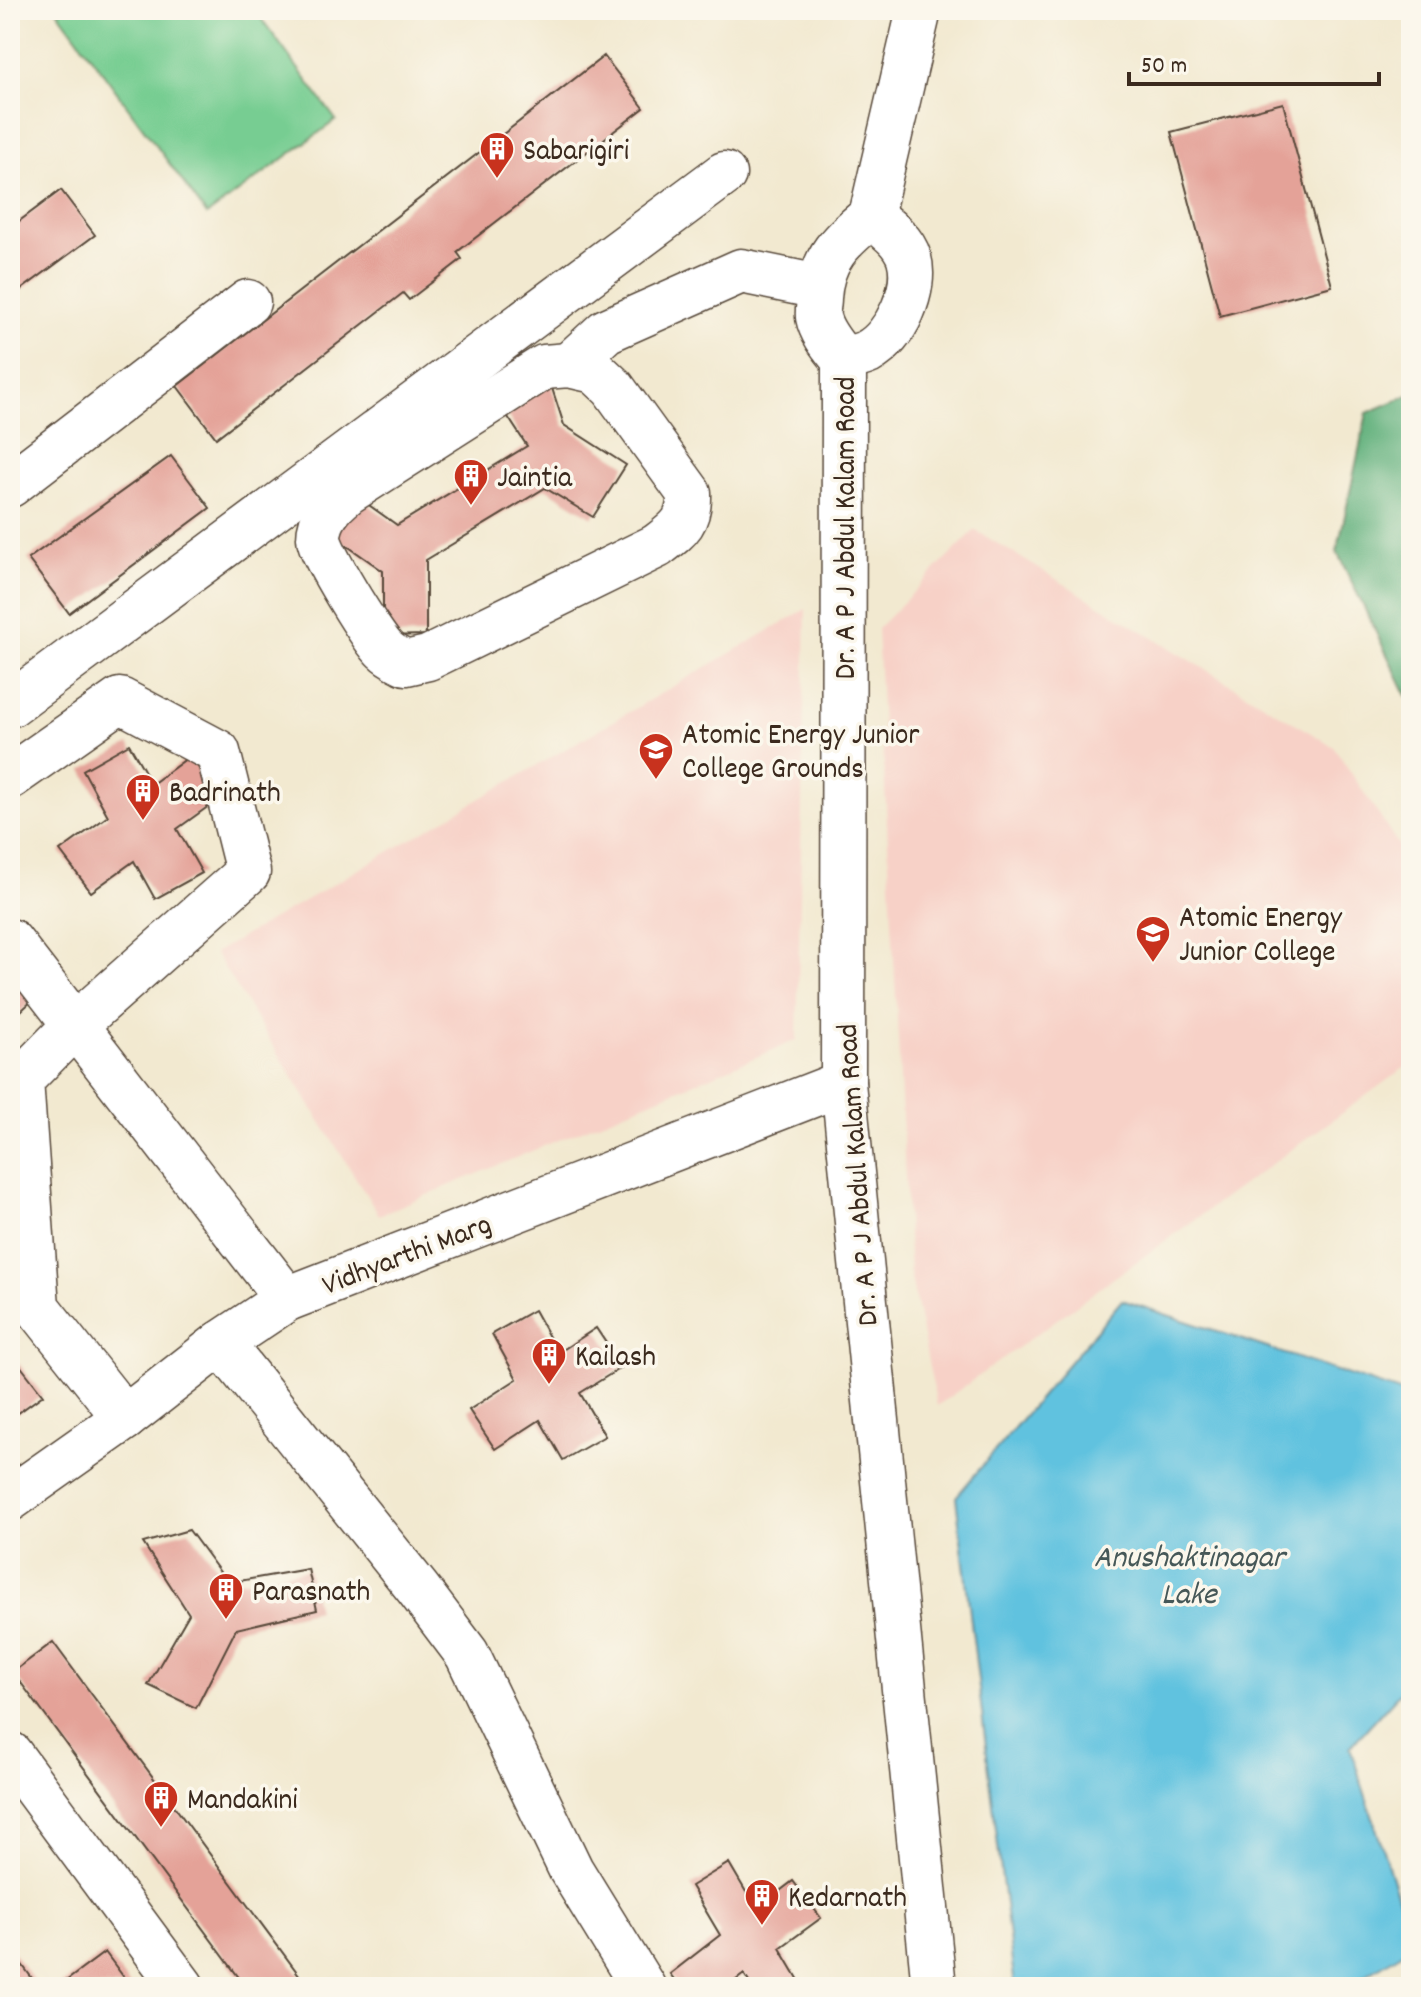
<svg xmlns="http://www.w3.org/2000/svg" width="1421" height="1997" font-family="Dekko,sans-serif">
	<style>
		.built { fill: #f7d1c7 }
		.green { fill: #77cd92; stroke: #597c58; stroke-width: 2 }
		.forest { fill: #61b07c; stroke: #4e6d4d; stroke-width: 2 }
		.water { fill: #61c2df; stroke: #4e767e; stroke-width: 2 }
		.building { fill: #e4a298 }
		.lines { fill: none; stroke-linecap: round; stroke-linejoin: round }
		.minor-casing { stroke: #564739; stroke-width: 47 }
		.minor { stroke: #fff; stroke-width: 44 }
		.labels { text-anchor: middle; stroke-width: 7; stroke-linejoin: round; paint-order: stroke }
		.poi-label { font-size: 30px; fill: #3b2a1e; stroke: #fbf7ec; text-anchor: start }
		.street-label { font-size: 30px; fill: #3b2a1e; stroke: #fbf7ec }
		.water-label { font-size: 32px; font-style: italic; fill: #465858; stroke: #fbf7ec }
	</style>
	<rect width="100%" height="100%" fill="#fbf7ec"/>
	<filter id="ink" filterUnits="userSpaceOnUse"><feTurbulence type="fractalNoise" baseFrequency=".0125" numOctaves="2"/><feDisplacementMap in="SourceGraphic" scale="16" xChannelSelector="R" yChannelSelector="G"/><feConvolveMatrix kernelMatrix="1 2 1 2 8 2 1 2 1" color-interpolation-filters="sRGB"/></filter>
	<filter id="wash" filterUnits="userSpaceOnUse"><feTurbulence type="fractalNoise" baseFrequency=".006" numOctaves="4" result="noise"/><feDisplacementMap in="SourceGraphic" scale="32" xChannelSelector="R" yChannelSelector="G"/><feGaussianBlur stdDeviation="1.8" result="paint"/><feColorMatrix in="noise" values="0 0 0 0 0 0 0 0 0 0 0 0 0 0 0 0 0 1.4 0 .05"/><feComposite in="paint" operator="in"/></filter>
	<g filter="url(#wash)">
		<rect width="100%" height="100%" fill="#f2e9d0"/>
		<g class="built">
			<path d="M975 530 1334 747 1411 864V1063L937 1406 910 1272 877 629Z"/>
			<path d="M806 609 797 1040 379 1215 215 953Z"/>
		</g>
		<path class="green" d="M57 10H255L336 120 207 215Z"/>
		<path class="forest" d="M1411 394V704L1337 552 1367 413Z"/>
		<path class="water" d="M1122 1300 1400 1392 1411 1407V1680L1350 1747 1411 1937V1947L1347 1987H1015L956 1497Z"/>
		<g id="blocks">
			<g class="building">
				<path d="M604 56 644 108 457 252 462 259 409 300 403 293 216 438 177 386Z"/>
				<path d="M1283 103 1332 286 1220 316 1171 132Z"/>
				<path d="M61 190 95 235 10 298V228Z"/>
				<path d="M549 379 564 425 626 465 593 517 545 488 426 560V635L383 636V571L329 533 356 496 397 525 527 446 497 400Z"/>
				<path d="M171 456 210 508 69 613 28 559Z"/>
				<path d="M129 744 152 784 190 756 220 798 177 829 202 873 155 899 134 861 91 892 60 851 108 816 83 770Z"/>
				<path d="M10 974 34 999 10 1021Z"/>
				<path d="M534 1310 558 1353 596 1328 622 1367 580 1393 605 1436 563 1460 540 1420 495 1449 469 1410 517 1379 492 1334Z"/>
				<path d="M19 1364 43 1395 10 1419V1371Z"/>
				<path d="M189 1530 228 1583 308 1569 317 1610 236 1629 196 1708 148 1685 189 1614 143 1543Z"/>
				<path d="M53 1642 308 1987H246L13 1672Z"/>
				<path d="M729 1863 756 1909 793 1881 821 1918 780 1948 803 1987H752L744 1974 727 1987H680L670 1974 720 1935 691 1886Z"/>
				<path d="M10 1948 34 1981 25 1987H10Z"/>
				<path d="M105 1952 131 1987H58Z"/>
			</g>
		</g>
	</g>
	<g filter="url(#ink)">
		<use href="#blocks" fill-opacity="0" stroke="#564739" stroke-width="2"/>
		<g class="lines">
			<defs>
				<g id="minor">
					<path d="M871 216 919 10"/>
					<path d="M844 360 843 1083 934 1987"/>
					<path d="M844 360C852 357 861 355 868 352 896 337 918 289 909 258 903 239 886 228 871 216"/>
					<path d="M844 360C834 347 821 333 818 317 817 311 819 304 819 298 821 257 842 240 871 216"/>
					<path d="M569 365 595 371 613 388 689 493C690 522 679 529 657 546L428 658 406 663C399 659 391 656 385 650 373 639 318 550 319 538 319 518 333 504 348 492L544 367Z"/>
					<path d="M569 365 606 331 741 271 819 287"/>
					<path d="M10 485 248 302"/>
					<path d="M10 705 724 174"/>
					<path d="M10 777 120 700 218 752 248 872 75 1025 21 1080 10 1077"/>
					<path d="M10 941 287 1299"/>
					<path d="M21 1080 37 1307 125 1418"/>
					<path d="M221 1343 418 1589 467 1654 571 1870 643 1987"/>
					<path d="M10 1499 125 1418 221 1343 287 1299 843 1083"/>
					<path d="M10 1754 182 1987"/>
				</g>
			</defs>
			<use href="#minor" class="minor-casing"/>
			<use href="#minor" class="minor"/>
		</g>
	</g>
	<defs>
		<symbol id="building-pin" viewBox="-11 -11 22 30"><path d="M0 17L-7.5 6A9.5 9.5 0 1 1 7.5 6Z" fill="#c8321e" stroke="#fbf7ec"/><path d="M-4-6H4V6H1V3H-1V6H-4ZM-2.5-4.3h1.7v1.8h-1.7ZM.8-4.3h1.7v1.8H.8ZM-2.5-1h1.7V.8h-1.7ZM.8-1h1.7V.8H.8Z" fill="#fff"/></symbol>
		<symbol id="university-pin" viewBox="-11 -11 22 30"><path d="M0 17L-7.5 6A9.5 9.5 0 1 1 7.5 6Z" fill="#c8321e" stroke="#fbf7ec"/><path d="M0-5L7-2L0 1L-7-2ZM-4 1L0 2.5L4 1V4Q0 6-4 4Z" fill="#fff"/></symbol>
	</defs>
	<g fill-rule="evenodd">
		<use href="#building-pin" x="477" y="129" width="40" height="54"/>
		<use href="#building-pin" x="451" y="456" width="40" height="54"/>
		<use href="#university-pin" x="636" y="730" width="40" height="54"/>
		<use href="#building-pin" x="123" y="771" width="40" height="54"/>
		<use href="#university-pin" x="1133" y="913" width="40" height="54"/>
		<use href="#building-pin" x="529" y="1335" width="40" height="54"/>
		<use href="#building-pin" x="206" y="1570" width="40" height="54"/>
		<use href="#building-pin" x="141" y="1778" width="40" height="54"/>
		<use href="#building-pin" x="742" y="1876" width="40" height="54"/>
	</g>
	<g class="labels">
		<g class="poi-label">
			<text x="523" y="159">Sabarigiri</text>
			<text x="497" y="486">Jaintia</text>
			<text x="682" y="743">Atomic Energy Junior<tspan x="682" dy="34">College Grounds</tspan></text>
			<text x="169" y="801">Badrinath</text>
			<text x="1179" y="926">Atomic Energy<tspan x="1179" dy="34">Junior College</tspan></text>
			<text x="575" y="1365">Kailash</text>
			<text x="252" y="1600">Parasnath</text>
			<text x="187" y="1808">Mandakini</text>
			<text x="788" y="1906">Kedarnath</text>
		</g>
		<g class="street-label">
			<text transform="translate(844 528) rotate(-90)" y="10">Dr. A P J Abdul Kalam Road</text>
			<text transform="translate(856 1175) rotate(-94)" y="10">Dr. A P J Abdul Kalam Road</text>
			<text transform="translate(406 1253) rotate(-21)" y="10">Vidhyarthi Marg</text>
		</g>
		<g class="water-label">
			<text x="1189" y="1566">Anushaktinagar<tspan x="1189" dy="37">Lake</tspan></text>
		</g>
	</g>
	<rect width="1421" height="1997" fill="none" stroke="#fbf7ec" stroke-width="40"/>
	<path d="M1129 72v12h250v-12" fill="none" stroke="#3b2a1e" stroke-width="4"/>
	<text x="1141" y="72" font-size="24" fill="#3b2a1e" stroke="#fbf7ec" stroke-width="6" paint-order="stroke">50 m</text>
</svg>
